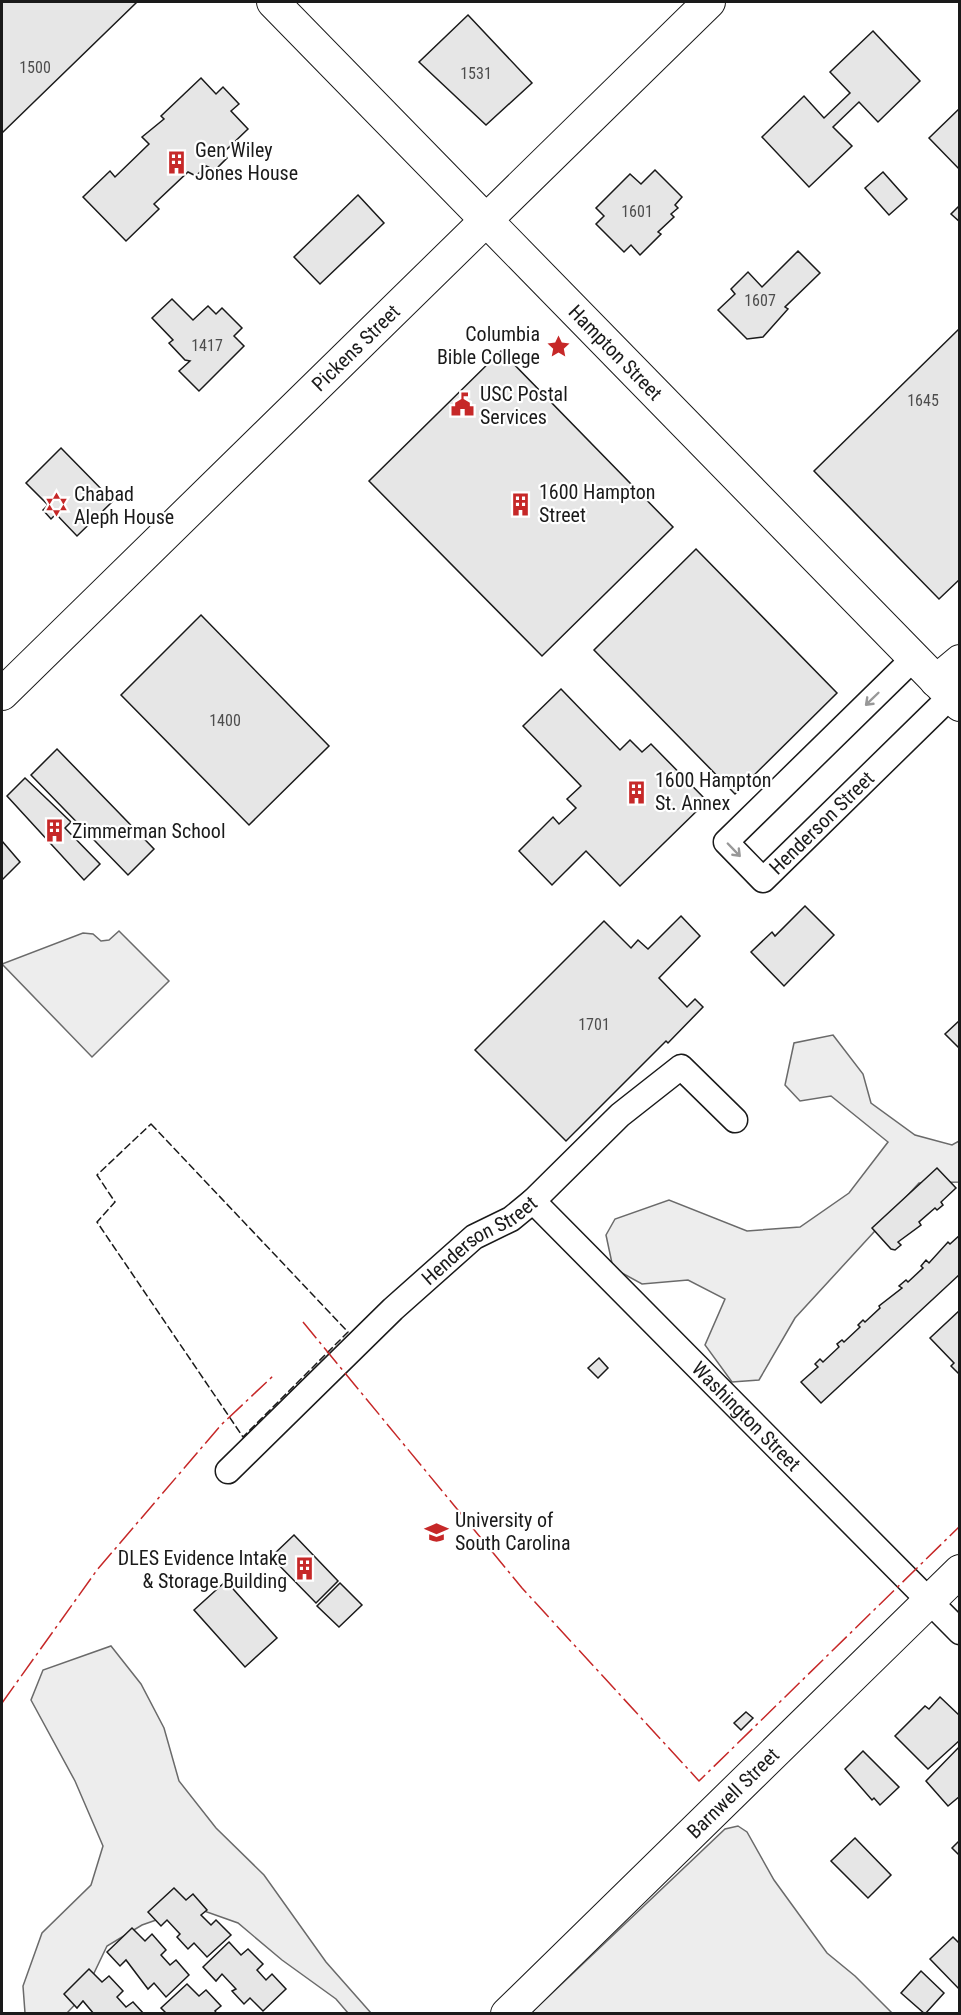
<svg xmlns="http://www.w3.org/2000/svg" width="961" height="2015" font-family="'Roboto Condensed',sans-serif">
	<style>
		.green { fill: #ededed; stroke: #6a6a6a; stroke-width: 1.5 }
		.building { fill: #e6e6e6; stroke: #1a1a1a; stroke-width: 1.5 }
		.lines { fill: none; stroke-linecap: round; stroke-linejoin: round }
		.minor-casing { stroke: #1a1a1a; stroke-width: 27 }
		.tertiary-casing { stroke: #1a1a1a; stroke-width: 34 }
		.minor { stroke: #fff; stroke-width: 24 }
		.tertiary { stroke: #fff; stroke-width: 32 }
		.fence { stroke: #1a1a1a; stroke-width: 1.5; stroke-dasharray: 8 3; stroke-linecap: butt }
		.power { stroke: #c62828; stroke-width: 1.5; stroke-dasharray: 21 4.5 3 4.5; stroke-linecap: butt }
		.oneway { stroke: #989898 }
		.labels { text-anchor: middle; stroke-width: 4.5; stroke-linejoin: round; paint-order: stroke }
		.number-label { font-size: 16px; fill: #4d4d4d }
		.poi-label { font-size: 20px; fill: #1a1a1a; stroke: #fff; text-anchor: start }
		.street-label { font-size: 20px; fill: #1a1a1a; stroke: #fff }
	</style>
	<rect width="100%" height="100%" fill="#fff"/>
	<g class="green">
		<path d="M119 931 169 981 92 1057 2 964 83 933 93 934 101 941 109 940Z"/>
		<path d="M833 1035 863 1074 871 1103 915 1135 952 1145 959 1141V1182L919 1183 795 1318 759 1380 732 1382 705 1345 725 1299 688 1280 642 1284 613 1268 606 1235 615 1219 669 1200 747 1231 800 1227 849 1193 888 1142 831 1096 800 1101 785 1085 794 1043Z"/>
		<path d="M111 1646 141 1684 164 1728 179 1781 216 1828 264 1875 326 1962 371 2013H348L336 1999 282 1960 238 1923 193 1907 142 1925 107 1946 83 1996 67 2013H25L23 1986 42 1933 91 1885 103 1846 75 1781 31 1700 43 1670Z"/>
		<path d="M738 1826 747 1832 774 1880 827 1953 855 1976 892 2013 530 2014 725 1829Z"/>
	</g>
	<g class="building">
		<path d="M2 2H137L2 133Z"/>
		<path d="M468 15 532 83 486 125 419 62Z"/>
		<path d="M873 31 920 81 878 122 859 102 833 127 852 146 809 187 762 137 804 96 824 118 850 93 830 72Z"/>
		<path d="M201 78 216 94 223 87 239 104 231 111 248 129 224 152 227 158 215 170 206 166 196 176 188 172 154 204 159 209 126 241 83 197 110 171 115 177 149 144 142 137 164 119 161 116Z"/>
		<path d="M960 108V170L929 138Z"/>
		<path d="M655 170 682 197 675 205 678 208 671 214 674 217 658 232 661 234 640 255 631 245 624 252 596 224 604 216 596 208 630 174 641 184Z"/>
		<path d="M883 172 907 199 889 215 865 188Z"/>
		<path d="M358 195 384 223 320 284 294 257Z"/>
		<path d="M960 205V222L951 214Z"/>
		<path d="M798 251 820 273 785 307 788 309 763 337 747 339 718 310 735 294 731 289 748 272 762 287Z"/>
		<path d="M172 299 193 320 208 306 216 314 222 308 242 328 234 336 244 346 199 391 179 371 190 361 185 360 169 343 173 340 152 318Z"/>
		<path d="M960 328V579L939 599 814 471Z"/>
		<path d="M501 351 673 527 542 656 369 481Z"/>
		<path d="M61 448 113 501 77 536 56 514 51 519 43 510 48 505 26 483Z"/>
		<path d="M696 549 837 693 735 794 594 650Z"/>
		<path d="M201 615 329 746 249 825 121 695Z"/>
		<path d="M561 689 620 750 630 740 642 752 651 744 707 801 620 886 586 851 552 885 519 851 553 817 559 824 576 808 567 799 581 786 523 726Z"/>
		<path d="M57 749 154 849 128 875 31 775Z"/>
		<path d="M25 778 71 822 65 828 100 864 84 880 7 796Z"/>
		<path d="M2 841 20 862 2 880Z"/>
		<path d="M805 906 834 935 784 986 751 952 772 932 775 936Z"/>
		<path d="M681 916 700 936 659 978 687 1007 695 999 703 1007 668 1043 666 1041 566 1141 475 1050 604 921 631 948 638 940 648 949Z"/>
		<path d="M960 1020V1049L945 1034Z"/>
		<path d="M937 1168 956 1188 941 1202 943 1205 937 1210 935 1208 919 1222 921 1225 898 1242 901 1245 895 1250 891 1249 872 1228Z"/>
		<path d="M960 1235V1274L821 1403 801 1382 818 1367 815 1364 820 1359 823 1362 839 1347 837 1344 842 1340 844 1342 860 1327 858 1325 863 1320 865 1322 880 1308 879 1306 902 1288 899 1286 906 1280 908 1282 923 1268 921 1266 926 1260 929 1263 948 1242 950 1244Z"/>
		<path d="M960 1310V1375L951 1366 954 1363 930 1338Z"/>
		<path d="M599 1358 608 1368 598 1378 588 1368Z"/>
		<path d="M294 1535 338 1581 316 1603 271 1557Z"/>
		<path d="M226 1581 277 1638 245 1667 194 1610Z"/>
		<path d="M340 1583 362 1605 339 1627 317 1606Z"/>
		<path d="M940 1697 960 1716V1740L928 1769 895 1736 925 1706 929 1709Z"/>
		<path d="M746 1712 753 1718 741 1730 734 1723Z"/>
		<path d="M960 1746V1796L948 1806 926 1781Z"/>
		<path d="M863 1751 899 1787 880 1805 874 1798 872 1800 845 1769Z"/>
		<path d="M855 1838 891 1875 868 1898 831 1861Z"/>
		<path d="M960 1840V1856L952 1848Z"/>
		<path d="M174 1888 186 1900 193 1894 207 1910 201 1915 211 1925 216 1920 231 1935 207 1957 194 1943 188 1949 177 1937 180 1934 167 1920 161 1926 148 1912Z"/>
		<path d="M132 1928 145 1941 152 1934 166 1950 161 1955 170 1965 176 1960 189 1975 166 1997 154 1983 148 1989 126 1960 120 1966 107 1952Z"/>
		<path d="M953 1937 960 1944V1990L930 1959Z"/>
		<path d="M229 1942 241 1955 248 1949 263 1964 257 1970 266 1980 272 1974 286 1989 263 2011 250 1998 244 2004 232 1991 236 1989 222 1974 216 1981 203 1967Z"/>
		<path d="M89 1969 102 1982 109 1976 123 1991 117 1997 126 2007 133 2002 144 2014H94L83 2001 77 2008 64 1994Z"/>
		<path d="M921 1971 944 1993 925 2014 901 1993Z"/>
		<path d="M187 1984 199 1996 206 1990 221 2006 215 2011 217 2014H167L161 2008Z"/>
	</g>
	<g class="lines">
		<defs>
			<g id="minor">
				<path id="s1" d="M914 658 726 842 763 880 951 696"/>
				<path id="s2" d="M533 1201 960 1632"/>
				<path id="s3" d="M228 1471 393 1309 474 1237 511 1219 533 1201 620 1115 681 1067 735 1120"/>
			</g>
			<g id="tertiary">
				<path id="s4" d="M273 2 960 705"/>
				<path d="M936 681 960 661"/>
				<path id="s5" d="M2 694 709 2"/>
				<path id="s6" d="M507 2014 960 1571"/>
			</g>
		</defs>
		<use href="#minor" class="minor-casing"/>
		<use href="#tertiary" class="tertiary-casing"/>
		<use href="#minor" class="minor"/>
		<use href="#tertiary" class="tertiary"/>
		<path class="fence" d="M151 1124 348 1332 243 1437 97 1222 115 1202 97 1175Z"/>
		<g class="power">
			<path d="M303 1322 522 1588 699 1781 960 1526"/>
			<path d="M2 1703 97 1570 221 1425 273 1376"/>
		</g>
	</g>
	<defs><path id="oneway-shaft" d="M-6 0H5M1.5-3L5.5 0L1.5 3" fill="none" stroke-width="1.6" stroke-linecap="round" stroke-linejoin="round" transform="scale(1.5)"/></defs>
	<g class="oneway">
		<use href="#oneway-shaft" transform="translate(872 699) rotate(136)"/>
		<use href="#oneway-shaft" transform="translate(734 850) rotate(46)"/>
	</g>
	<defs>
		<symbol id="building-bare" viewBox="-9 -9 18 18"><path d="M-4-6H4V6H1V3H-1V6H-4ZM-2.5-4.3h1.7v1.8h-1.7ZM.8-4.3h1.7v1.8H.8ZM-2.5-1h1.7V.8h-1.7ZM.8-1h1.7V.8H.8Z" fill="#c62828" stroke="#fff" stroke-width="2.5" paint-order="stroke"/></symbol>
		<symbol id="sight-bare" viewBox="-9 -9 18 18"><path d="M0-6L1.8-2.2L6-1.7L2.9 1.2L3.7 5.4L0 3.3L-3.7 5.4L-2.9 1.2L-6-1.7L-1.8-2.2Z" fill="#c62828" stroke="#fff" stroke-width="2.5" paint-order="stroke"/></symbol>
		<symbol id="civic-bare" viewBox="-9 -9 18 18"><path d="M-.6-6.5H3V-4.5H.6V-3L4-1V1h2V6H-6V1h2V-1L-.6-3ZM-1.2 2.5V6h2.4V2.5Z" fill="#c62828" stroke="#fff" stroke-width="2.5" paint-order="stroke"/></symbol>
		<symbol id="synagogue-bare" viewBox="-9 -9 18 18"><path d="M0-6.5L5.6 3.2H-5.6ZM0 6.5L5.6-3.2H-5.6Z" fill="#c62828" stroke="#fff" stroke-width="2.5" paint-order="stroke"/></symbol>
		<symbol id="university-bare" viewBox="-9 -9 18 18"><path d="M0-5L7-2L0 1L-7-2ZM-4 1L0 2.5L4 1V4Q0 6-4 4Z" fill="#c62828" stroke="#fff" stroke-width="2.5" paint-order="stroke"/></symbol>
	</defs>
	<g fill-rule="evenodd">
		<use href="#building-bare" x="160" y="146" width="33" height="33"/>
		<use href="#sight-bare" x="542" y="330" width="33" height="33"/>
		<use href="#civic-bare" x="446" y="388" width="33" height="33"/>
		<use href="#building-bare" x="504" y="488" width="33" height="33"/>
		<use href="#synagogue-bare" x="40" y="488" width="33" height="33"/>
		<use href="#building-bare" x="620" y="776" width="33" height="33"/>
		<use href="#building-bare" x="38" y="814" width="33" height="33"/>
		<use href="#university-bare" x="420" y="1516" width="33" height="33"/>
		<use href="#building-bare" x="288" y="1552" width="33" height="33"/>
	</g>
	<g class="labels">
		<g class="number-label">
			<text x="35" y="73">1500</text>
			<text x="476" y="79">1531</text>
			<text x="637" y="217">1601</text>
			<text x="760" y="306">1607</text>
			<text x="207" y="351">1417</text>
			<text x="923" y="406">1645</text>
			<text x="225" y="726">1400</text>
			<text x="594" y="1030">1701</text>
		</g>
		<g class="poi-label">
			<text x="195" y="157">Gen Wiley<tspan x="195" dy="23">Jones House</tspan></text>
			<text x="540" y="341" text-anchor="end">Columbia<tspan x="540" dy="23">Bible College</tspan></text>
			<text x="480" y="401">USC Postal<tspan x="480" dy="23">Services</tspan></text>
			<text x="539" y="499">1600 Hampton<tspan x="539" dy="23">Street</tspan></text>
			<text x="74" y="501">Chabad<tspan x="74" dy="23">Aleph House</tspan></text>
			<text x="655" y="787">1600 Hampton<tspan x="655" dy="23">St. Annex</tspan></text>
			<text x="72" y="838">Zimmerman School</text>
			<text x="455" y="1527">University of<tspan x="455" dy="23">South Carolina</tspan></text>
			<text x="287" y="1565" text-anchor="end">DLES Evidence Intake<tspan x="287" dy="23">&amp; Storage Building</tspan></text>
		</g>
		<g class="street-label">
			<text dy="7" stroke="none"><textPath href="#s5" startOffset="495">Pickens Street</textPath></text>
			<text dy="7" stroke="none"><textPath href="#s4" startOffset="490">Hampton Street</textPath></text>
			<text dy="7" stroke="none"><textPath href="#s1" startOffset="398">Henderson Street</textPath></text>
			<text dy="7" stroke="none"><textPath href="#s3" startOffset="342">Henderson Street</textPath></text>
			<text dy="7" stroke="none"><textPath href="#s2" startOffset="303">Washington Street</textPath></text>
			<text dy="7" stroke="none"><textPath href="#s6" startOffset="316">Barnwell Street</textPath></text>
		</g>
	</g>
	<rect width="961" height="2015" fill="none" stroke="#1a1a1a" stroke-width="6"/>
</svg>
